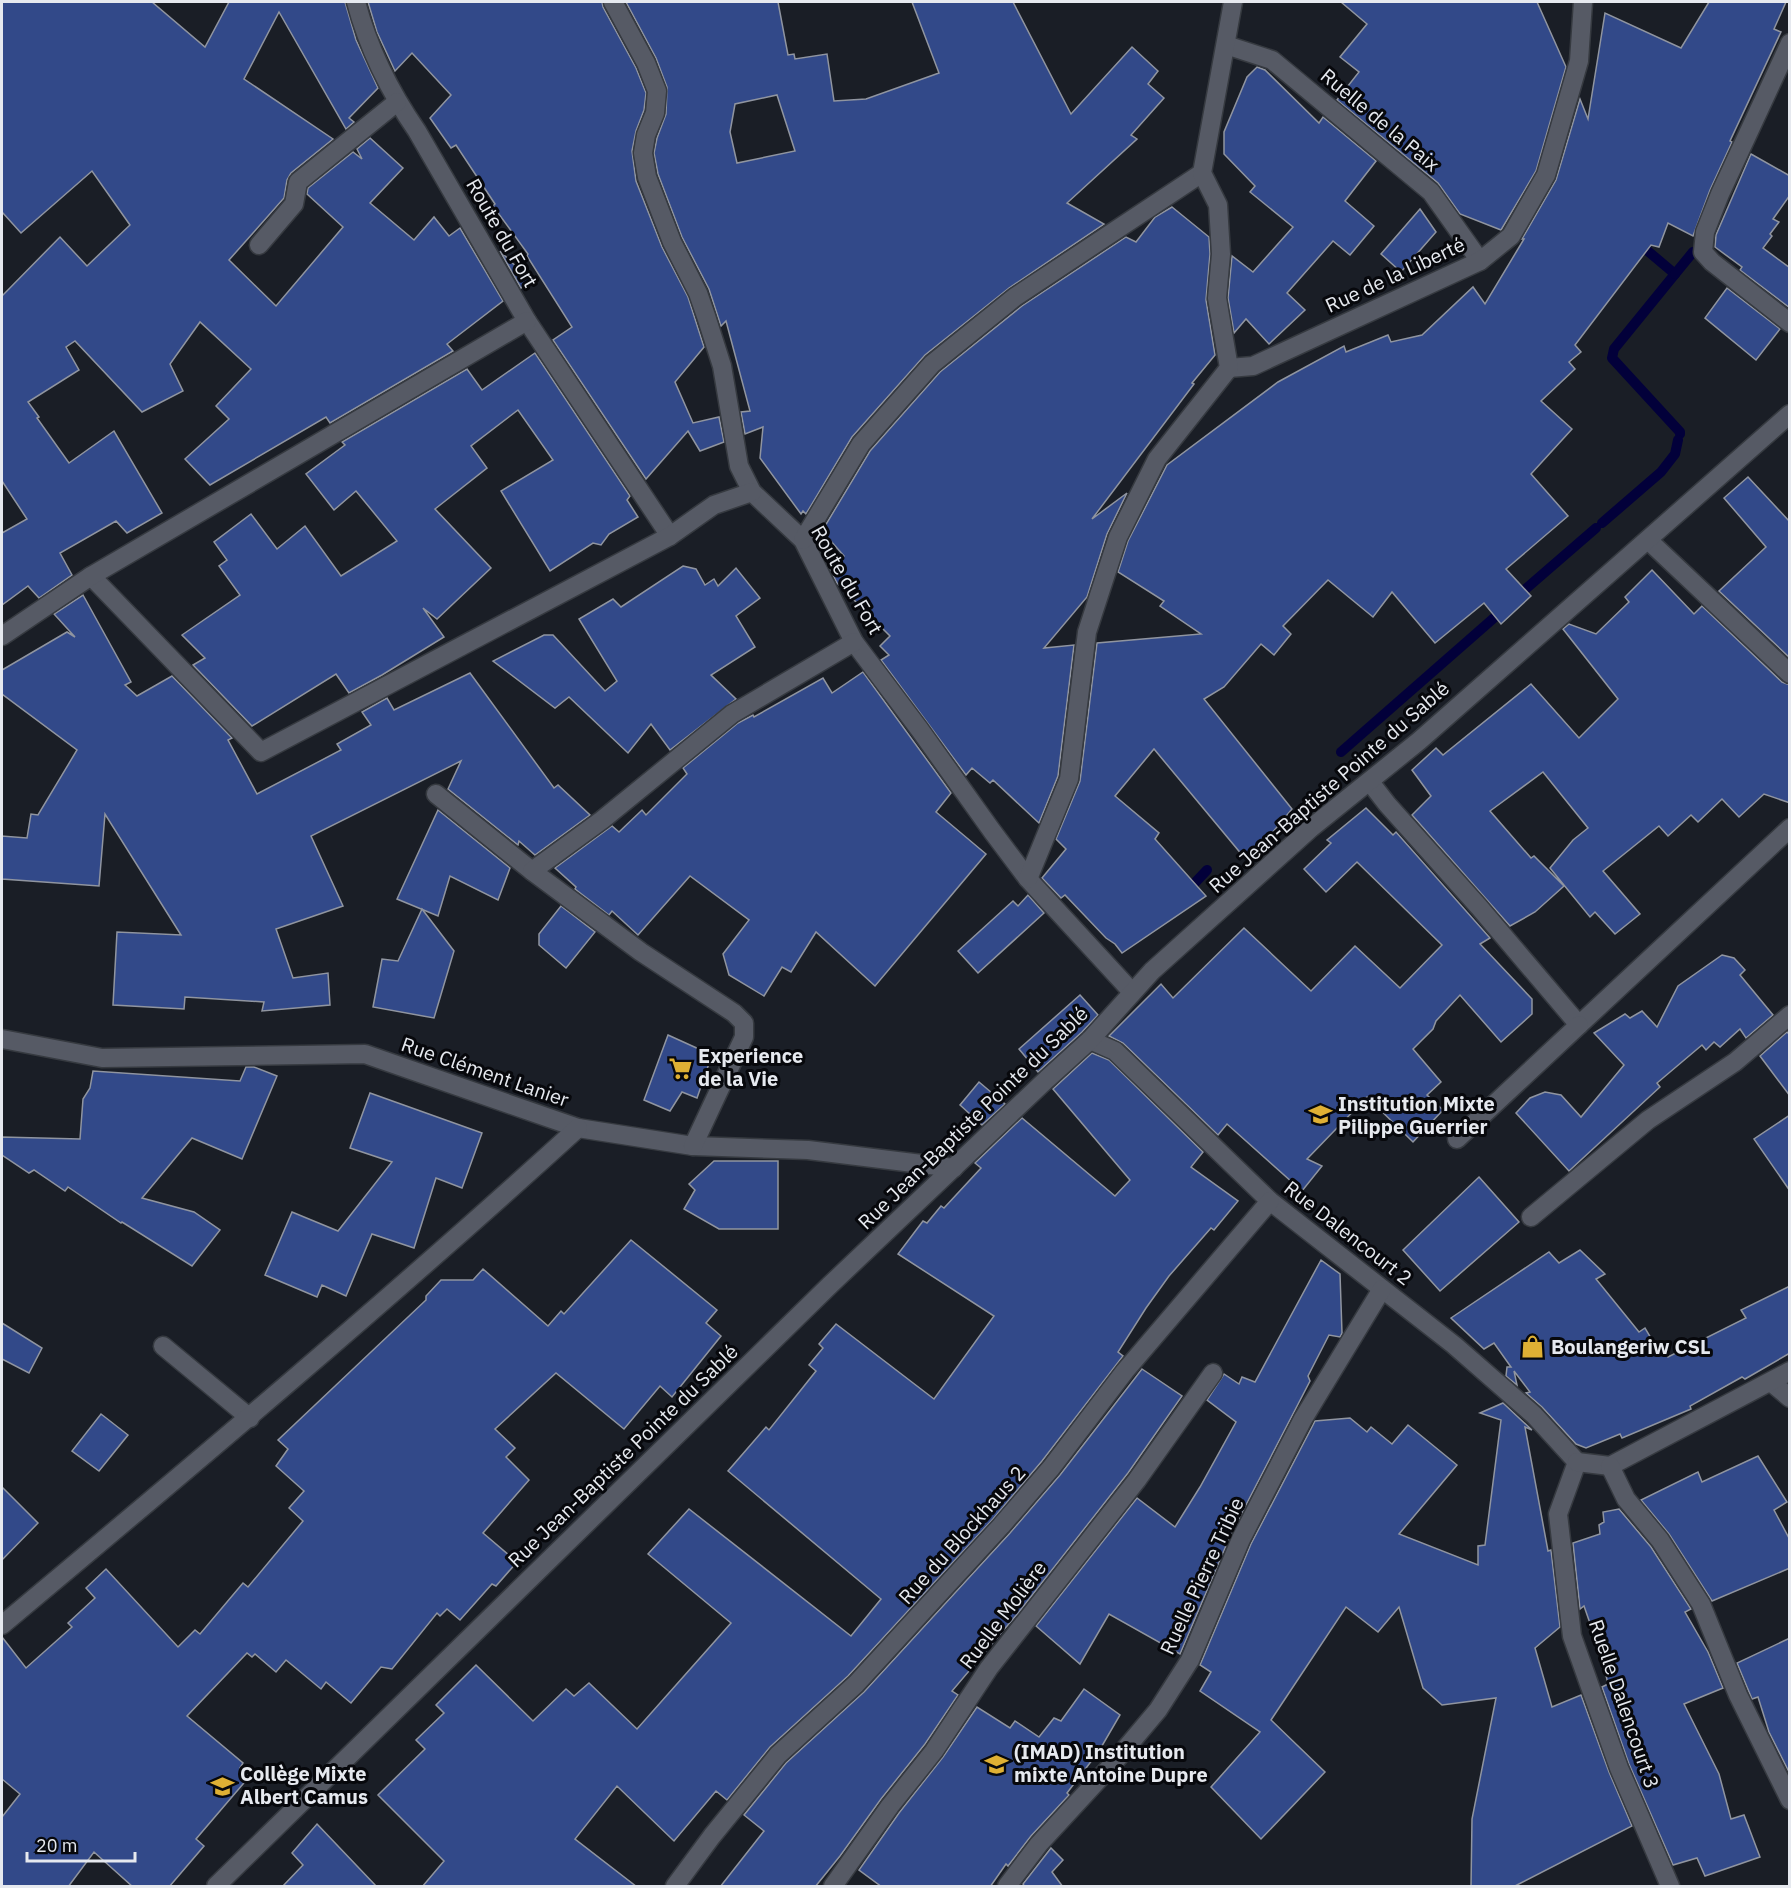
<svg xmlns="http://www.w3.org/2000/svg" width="1791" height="1888" font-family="'IBM Plex Sans',sans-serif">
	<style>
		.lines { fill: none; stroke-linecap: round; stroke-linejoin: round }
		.stream { stroke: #02003a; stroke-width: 10 }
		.building { fill: #324989; stroke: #9095a0; stroke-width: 1.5; fill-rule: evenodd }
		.minor-casing { stroke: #363a40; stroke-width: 21 }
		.minor { stroke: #565a65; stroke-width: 18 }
		.labels { text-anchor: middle; stroke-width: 6; stroke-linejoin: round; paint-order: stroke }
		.street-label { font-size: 20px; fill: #e6e9ef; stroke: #07080c }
		.poi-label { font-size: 20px; font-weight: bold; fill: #e6e9ef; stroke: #07080c; text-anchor: start }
	</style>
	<rect width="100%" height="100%" fill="#1a1e26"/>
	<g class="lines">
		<g class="stream">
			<path d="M1646 239 1643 247 1675 274 1614 349 1612 358 1680 432V434"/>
			<path d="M1675 274 1693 252"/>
			<path d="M1602 523 1661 472 1675 454 1678 440"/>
			<path d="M1521 593 1596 528"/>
			<path d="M1341 752 1495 617"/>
			<path d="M1190 888 1207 870"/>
		</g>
	</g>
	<g class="building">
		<path d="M2 2H152L205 47 229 2H345L356 40 378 88 349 118 354 122 346 129 279 12 244 79 333 139 291 173 287 180 284 198 229 260 276 306 343 227 307 194 308 188 353 152 362 159 357 149 370 138 403 168 370 203 414 240 434 217 449 236 460 228 503 301 447 344 453 351 330 423 326 417 210 485 185 459 229 419 216 406 251 369 200 322 170 364 183 391 142 412 75 341 66 347 79 370 28 402 39 417 37 418 69 463 114 431 162 513 127 533 116 521 60 553 72 575 39 598 28 586 2 605V533L27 519 2 481V296L60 237 87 266 130 225 92 171 21 233 2 212Z"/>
		<path d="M368 2H602L603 7 636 68 646 93 644 110 636 131 632 151 636 181 662 247 688 297 704 347 675 382 693 423 719 417 724 442 700 451 688 431 646 479 553 340 572 327 527 256 528 254 493 206 495 204 456 145 451 148 430 118 451 95 412 53 395 71 377 32Z"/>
		<path d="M626 2H778L788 55 794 54 795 59 827 54 834 101 866 99 939 73 912 2H1013L1071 114 1132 47 1158 71 1148 84 1164 98 1131 135 1137 139 1067 203 1104 224 1009 288 925 355 852 437 806 514 803 511 801 514 760 458 763 427 745 434 741 412 750 411 726 321 721 326 709 289 682 237 658 174 654 153 657 138 666 114 667 87 656 58ZM777 95 795 151 737 163 730 132 735 104Z"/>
		<path d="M1341 2H1537L1566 67 1536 171 1501 230 1460 214 1438 183 1337 100 1359 72 1340 57 1367 24Z"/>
		<path d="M1709 2H1786L1774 29 1781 32 1730 141 1732 142 1710 190 1693 236 1668 223 1659 247 1651 245 1575 345 1581 352 1569 362 1575 369 1541 401 1572 429 1531 474 1568 516 1506 569 1531 596 1501 624 1484 603 1435 643 1392 592 1373 617 1328 580 1283 626 1291 634 1274 655 1261 644 1224 687 1204 699 1292 809 1248 862 1154 749 1115 796 1159 833 1155 839 1206 896 1122 953 1115 944 1106 938 1065 895 1061 898 1042 878 1066 849 1056 839 1080 781 1097 643 1201 634 1160 606 1164 601 1118 572 1128 541 1167 465 1278 382 1344 346 1346 352 1388 335 1391 342 1422 335 1473 287 1485 304 1524 239H1522L1556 180 1580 99 1588 119 1605 13 1681 48Z"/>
		<path d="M1257 67 1265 70 1319 123 1323 117 1376 161 1345 201 1374 226 1350 255 1333 241 1287 293 1305 310 1269 344 1246 319 1234 333 1228 298 1232 256 1253 272 1293 227 1250 192 1255 186 1224 154V132L1247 77Z"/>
		<path d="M1751 154 1790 176V195L1773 219 1779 222 1770 234 1772 236 1763 248 1790 268V308L1740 270 1742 267 1715 247 1716 235Z"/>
		<path d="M1172 207 1209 237 1210 254 1206 300 1215 355 1192 383 1194 384 1092 519 1127 493 1107 534 1087 597 1044 648 1074 645 1058 776 1039 823 993 780 990 783 972 768 966 775 881 660 889 655 880 646 890 636 837 583 830 569 844 556 822 531 870 451 940 372 1022 306 1126 237 1136 242 1155 217Z"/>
		<path d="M1420 209 1436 232 1401 272 1381 254Z"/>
		<path d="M500 251 530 280 521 288Z"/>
		<path d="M1727 288 1780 329 1756 360 1705 318Z"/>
		<path d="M535 353 630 496 627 500 638 517 609 534 601 545 593 543 550 571 501 491 553 460 518 410 471 446 487 468 435 509 491 568 437 619 423 608 444 637 382 675 349 693 336 674 252 726 193 665 205 658 182 635 240 595 219 566 227 560 214 542 251 514 277 549 305 526 341 576 397 541 356 491 334 510 306 474 345 445 342 442 467 369 482 390Z"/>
		<path d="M1748 477 1790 522V658L1719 591 1766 547 1724 498Z"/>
		<path d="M683 566 696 569 705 585 714 579 718 586 736 568 760 598 736 616 755 647 711 675 736 699 670 750 651 724 628 753 569 697 555 708 493 661 544 635H553L605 691 617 681 579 619 613 599 621 607Z"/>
		<path d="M1652 570 1694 614 1702 606 1782 682 1790 685V803L1764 794 1739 817 1722 799 1698 822 1691 815 1668 836 1659 826 1603 871 1640 914 1615 934 1595 912 1590 917 1550 868 1573 840 1588 828 1543 772 1490 811 1531 858 1534 856 1564 886 1535 912 1510 926 1412 815 1431 796 1412 770 1436 748 1443 755 1531 684 1579 738 1618 699 1563 629 1569 624 1596 634 1629 602 1625 597Z"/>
		<path d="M83 595 131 682 125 685 137 696 172 676 232 738 228 740 257 794 341 750 337 744 371 725 362 712 387 698 394 710 470 673 554 788 558 785 590 815 535 855 519 841 518 845 448 789 461 761 311 836 343 906 276 929 293 978 328 973 330 1005 262 1011 264 1002 185 997 184 1009 113 1005 117 932 181 935 105 814 99 886 2 879V836L27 838 31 814 38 815 77 750 2 694V670L67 632 75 637 54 614Z"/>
		<path d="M863 672 951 793 936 812 986 854 875 986 816 932 791 972 782 967 764 996 729 975 723 954 749 920 690 876 638 935 612 911 609 915 575 889 576 887 555 868 612 826 619 832 642 810 646 815 687 774 683 768 738 723 753 715 754 717 823 678 832 693Z"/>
		<path d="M1366 808 1393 835 1396 832 1490 938 1480 944 1532 999V1014L1501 1042 1460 995 1436 1021 1433 1029 1413 1049 1441 1082 1427 1095 1443 1110 1413 1142 1367 1097 1307 1159 1322 1166 1302 1191 1227 1124 1218 1135 1123 1043 1109 1036 1161 984 1173 998 1244 928 1311 991 1355 946 1400 988 1442 945 1357 862 1326 892 1304 869 1331 843 1327 840Z"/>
		<path d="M438 810 510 868 498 900 450 876 438 916 397 899Z"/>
		<path d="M1028 895 1044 913 978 973 958 951 1013 901 1018 906Z"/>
		<path d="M561 906 595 932 566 968 539 945V934Z"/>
		<path d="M422 909 454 951 434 1018 373 1007 382 959 398 961Z"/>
		<path d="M1722 955 1734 958 1745 970 1740 975 1773 1015 1746 1038 1740 1029 1720 1047 1714 1042 1706 1050 1702 1045 1657 1083 1660 1087 1569 1171 1516 1113 1530 1098 1545 1092 1561 1095 1581 1117 1624 1065 1594 1033 1625 1014 1630 1018 1642 1011 1657 1027 1678 986Z"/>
		<path d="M1080 995 1098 1015 1082 1032 1038 1072 1019 1049Z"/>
		<path d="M1787 1032 1790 1035V1096L1760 1056Z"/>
		<path d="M668 1035 712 1055 697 1098 682 1092 670 1111 644 1100Z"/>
		<path d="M1092 1053 1109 1060 1203 1152 1191 1167 1238 1201 1214 1230 1211 1228 1169 1276 1146 1308 1118 1352 1123 1356 1042 1461 993 1519 848 1676 770 1747 727 1800 716 1791 674 1841 617 1786 575 1839 637 1887H422L444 1861 378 1795 425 1749 416 1740 444 1713 436 1705 476 1665 533 1721 566 1689 574 1696 589 1683 637 1729 731 1623 648 1554 689 1509 851 1636 881 1599 728 1471 766 1427 769 1430 816 1371 809 1365 823 1348 819 1344 836 1324 934 1399 994 1316 898 1254 923 1221 927 1223 941 1206 944 1208 981 1168 975 1163 1022 1118 1115 1196 1130 1180 1053 1089Z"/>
		<path d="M246 1067H254L277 1076 242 1159 192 1138 142 1198 194 1212 220 1230 192 1266 122 1222 121 1223 68 1187 65 1191 34 1170 29 1173 2 1155V1137L80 1139 83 1099 90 1088 93 1071 240 1081Z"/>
		<path d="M979 1082 1005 1104 982 1125 960 1105Z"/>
		<path d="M370 1093 482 1133 462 1188 436 1178 414 1248 372 1234 346 1296 322 1285 317 1297 265 1275 292 1212 338 1231 392 1162 350 1148Z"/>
		<path d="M1790 1115V1191L1754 1139Z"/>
		<path d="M714 1161H778V1229H719L684 1209 695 1190 689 1184Z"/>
		<path d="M1479 1177 1519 1222 1440 1291 1403 1250Z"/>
		<path d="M631 1240 717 1310 706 1323 721 1336 672 1397 660 1386 624 1429 556 1373 495 1429 515 1448 506 1457 529 1480 483 1533 517 1562 496 1586 492 1584 460 1620 447 1609 440 1616 437 1613 392 1669 381 1667 351 1703 326 1682 321 1689 286 1660 276 1672 255 1654 252 1657 247 1653 187 1716 243 1763 240 1768 249 1777 196 1839 204 1846 169 1887H133L94 1852 68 1887H2V1817L20 1794 2 1779V1637L26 1668 72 1627 68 1623 95 1598 86 1588 106 1569 178 1647 195 1630 200 1634 243 1583 248 1587 303 1521 289 1508 304 1491 276 1466 288 1449 278 1440 426 1300V1296L441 1280H473L483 1269 548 1326 561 1311 564 1314Z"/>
		<path d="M1580 1250 1605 1274 1596 1279 1639 1332 1645 1328 1661 1355 1666 1353 1668 1357 1746 1318 1741 1310 1790 1286V1353L1745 1379 1742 1377 1690 1406 1691 1409 1622 1438 1620 1434 1586 1448 1576 1444 1542 1407 1526 1393 1530 1392 1514 1371 1517 1385 1506 1376 1507 1367H1511L1494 1343 1484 1349 1451 1318 1549 1252 1559 1263Z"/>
		<path d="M1321 1260 1340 1274 1342 1333 1340 1337 1329 1335 1308 1376 1310 1381 1231 1534 1180 1654 1109 1614 1080 1664 1036 1626 1137 1498 1175 1527 1200 1487 1236 1422 1207 1400 1224 1374 1239 1384 1242 1377 1255 1382Z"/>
		<path d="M2 1323 42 1348 29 1373 2 1359Z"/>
		<path d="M1142 1369 1182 1396 1128 1473 1019 1612 952 1691 958 1695 925 1744 881 1799 840 1856 815 1887H720L764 1831 744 1815 786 1763 864 1692 1010 1533 1060 1475Z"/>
		<path d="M1503 1403 1532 1430 1525 1427 1548 1551 1551 1550 1560 1627 1535 1648 1552 1707 1581 1695 1609 1772 1632 1826 1513 1887H1471L1472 1819 1496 1698 1442 1705 1423 1688 1399 1607 1378 1632 1346 1607 1271 1720 1325 1772 1261 1839 1211 1787 1260 1732 1200 1691 1211 1672 1200 1665 1251 1544 1313 1425 1315 1421 1350 1418 1367 1432 1371 1427 1392 1444 1408 1425 1457 1465 1399 1534 1478 1565V1546L1485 1545 1501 1420 1480 1413Z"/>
		<path d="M101 1414 128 1435 99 1471 72 1451Z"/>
		<path d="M1758 1456 1787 1502 1774 1510 1790 1540V1568L1712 1601 1669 1534 1641 1500 1698 1472 1702 1482Z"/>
		<path d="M2 1487 38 1523 2 1560Z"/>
		<path d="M1619 1509 1651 1547 1691 1609 1685 1612 1708 1652 1723 1688 1684 1704 1719 1774 1731 1819 1744 1815 1760 1857 1705 1876 1697 1858 1673 1865 1629 1764 1602 1687 1608 1684 1595 1628 1592 1629 1584 1606 1580 1609 1573 1543 1600 1534 1599 1525 1604 1522 1603 1512Z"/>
		<path d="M1790 1638V1774L1769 1732 1758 1697 1752 1699 1737 1663Z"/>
		<path d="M1084 1689 1120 1715 1099 1751 1067 1793 1069 1795 1031 1836 1008 1866 1006 1864 990 1887H882L859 1870 899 1813 943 1757 977 1707 1010 1728 1015 1721 1039 1737 1054 1718 1061 1721Z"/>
		<path d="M317 1824 377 1887H282L303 1865 292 1853Z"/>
		<path d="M1051 1848 1063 1860 1052 1872 1063 1887H1025L1023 1884Z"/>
	</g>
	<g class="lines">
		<defs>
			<g id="minor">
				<path d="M356 2C368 47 390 92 417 131L527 321 670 536"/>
				<path d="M613 2 646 63 657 91 655 113 646 135 643 153 647 177 672 242 698 293 706 316 722 366 739 466 752 492 803 540 854 642 920 730 992 831 1028 879 1132 992"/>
				<path d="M1790 43 1720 194 1705 232 1703 252 1712 262 1790 323"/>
				<path d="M1226 45 1272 60 1431 192 1480 261"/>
				<path d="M259 245 294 204 298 182 397 102"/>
				<path d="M1229 368 1253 366 1480 261 1511 236 1546 175 1579 61 1583 2"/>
				<path d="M803 540 861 444 932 364 1015 297 1202 173"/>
				<path d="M1648 540 1790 674"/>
				<path d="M91 576 261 752 670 536 714 505 752 492"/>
				<path d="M2 636 91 576 527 321"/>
				<path d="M1370 782 1387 804 1479 907 1579 1025 1790 828"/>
				<path d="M436 794 532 871"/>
				<path d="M1028 879 1069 779 1087 632 1118 537 1157 459 1229 368 1217 298 1221 254 1218 205 1202 173 1233 2"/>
				<path d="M2 1039 102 1058 365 1054 578 1128 693 1146 808 1150 954 1168"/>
				<path d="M1090 1040 1115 1051 1270 1201 1454 1345 1534 1415 1577 1462"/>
				<path d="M1457 1139 1579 1025"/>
				<path d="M693 1146 744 1037V1023L734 1013 641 952 532 871 602 820 732 714 854 642"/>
				<path d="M1531 1217 1648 1120 1735 1062 1790 1015"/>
				<path d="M163 1346 250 1418"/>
				<path d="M1771 1382 1790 1398"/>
				<path d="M1577 1462 1558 1514 1572 1636 1619 1768 1670 1886"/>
				<path d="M1577 1462 1610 1466 1790 1371"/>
				<path d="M1610 1466 1626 1499 1660 1540 1701 1604 1738 1695 1790 1800"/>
				<path d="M2 1625C197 1462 390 1299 578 1128"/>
				<path d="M216 1886 830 1285 1047 1079 1090 1040 1152 971 1311 828 1419 741 1790 414"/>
				<path d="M675 1886 712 1836 778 1755 856 1684 1001 1526 1051 1468 1125 1371 1270 1201"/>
				<path d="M833 1886 890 1806 934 1751 989 1668 1137 1480 1213 1373"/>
				<path d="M1007 1886 1039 1844 1110 1767 1158 1710 1190 1660 1241 1539 1303 1419 1382 1289"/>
			</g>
		</defs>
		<use href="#minor" class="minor-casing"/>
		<use href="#minor" class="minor"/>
	</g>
	<defs>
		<symbol id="supermarket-bare" viewBox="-9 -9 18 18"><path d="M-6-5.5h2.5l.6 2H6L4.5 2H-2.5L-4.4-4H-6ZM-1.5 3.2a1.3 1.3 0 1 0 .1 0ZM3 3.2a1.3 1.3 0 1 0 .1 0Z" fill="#dfb034" stroke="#07080c" stroke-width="2.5" paint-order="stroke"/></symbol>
		<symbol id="school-bare" viewBox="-9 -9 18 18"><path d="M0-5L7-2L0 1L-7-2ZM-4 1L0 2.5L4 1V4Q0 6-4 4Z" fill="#dfb034" stroke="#07080c" stroke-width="2.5" paint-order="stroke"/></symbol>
		<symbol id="shop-bare" viewBox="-9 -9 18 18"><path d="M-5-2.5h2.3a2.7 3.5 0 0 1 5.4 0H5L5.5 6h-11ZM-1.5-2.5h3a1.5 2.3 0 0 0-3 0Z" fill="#dfb034" stroke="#07080c" stroke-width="2.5" paint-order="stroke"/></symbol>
	</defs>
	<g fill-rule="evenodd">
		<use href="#supermarket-bare" x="664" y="1052" width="33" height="33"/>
		<use href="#school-bare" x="1304" y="1098" width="33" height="33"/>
		<use href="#shop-bare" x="1516" y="1330" width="33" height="33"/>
		<use href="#school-bare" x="980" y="1748" width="33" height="33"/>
		<use href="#school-bare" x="206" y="1770" width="33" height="33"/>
	</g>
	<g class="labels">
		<g class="street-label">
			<text transform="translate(1380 120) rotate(40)" y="7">Ruelle de la Paix</text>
			<text transform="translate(502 233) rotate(60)" y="7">Route du Fort</text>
			<text transform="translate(1395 275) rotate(-25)" y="7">Rue de la Liberté</text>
			<text transform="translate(847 580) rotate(60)" y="7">Route du Fort</text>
			<text transform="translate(1329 787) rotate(-41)" y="7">Rue Jean-Baptiste Pointe du Sablé</text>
			<text transform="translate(485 1072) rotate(19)" y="7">Rue Clément Lanier</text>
			<text transform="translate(973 1118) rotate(-44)" y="7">Rue Jean-Baptiste Pointe du Sablé</text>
			<text transform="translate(1348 1233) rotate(38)" y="7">Rue Dalencourt 2</text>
			<text transform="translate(623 1456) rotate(-44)" y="7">Rue Jean-Baptiste Pointe du Sablé</text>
			<text transform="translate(962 1535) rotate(-48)" y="7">Rue du Blockhaus 2</text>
			<text transform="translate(1202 1576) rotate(-65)" y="7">Ruelle Pierre Tribie</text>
			<text transform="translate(1003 1615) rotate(-53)" y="7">Ruelle Molière</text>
			<text transform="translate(1624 1704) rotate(71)" y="7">Ruelle Dalencourt 3</text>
		</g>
		<g class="poi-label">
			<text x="698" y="1063">Experience<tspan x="698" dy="23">de la Vie</tspan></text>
			<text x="1338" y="1111">Institution Mixte<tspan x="1338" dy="23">Pilippe Guerrier</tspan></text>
			<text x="1551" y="1354">Boulangeriw CSL</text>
			<text x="1014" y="1759">(IMAD) Institution<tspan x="1014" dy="23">mixte Antoine Dupre</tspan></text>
			<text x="240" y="1781">Collège Mixte<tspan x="240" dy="23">Albert Camus</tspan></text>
		</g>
	</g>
	<rect width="1791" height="1888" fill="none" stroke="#e6e9ef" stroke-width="6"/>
	<path d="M27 1852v9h108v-9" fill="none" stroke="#e6e9ef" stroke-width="3"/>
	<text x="36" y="1852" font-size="18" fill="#e6e9ef" stroke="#07080c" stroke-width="4.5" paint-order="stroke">20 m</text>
</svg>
